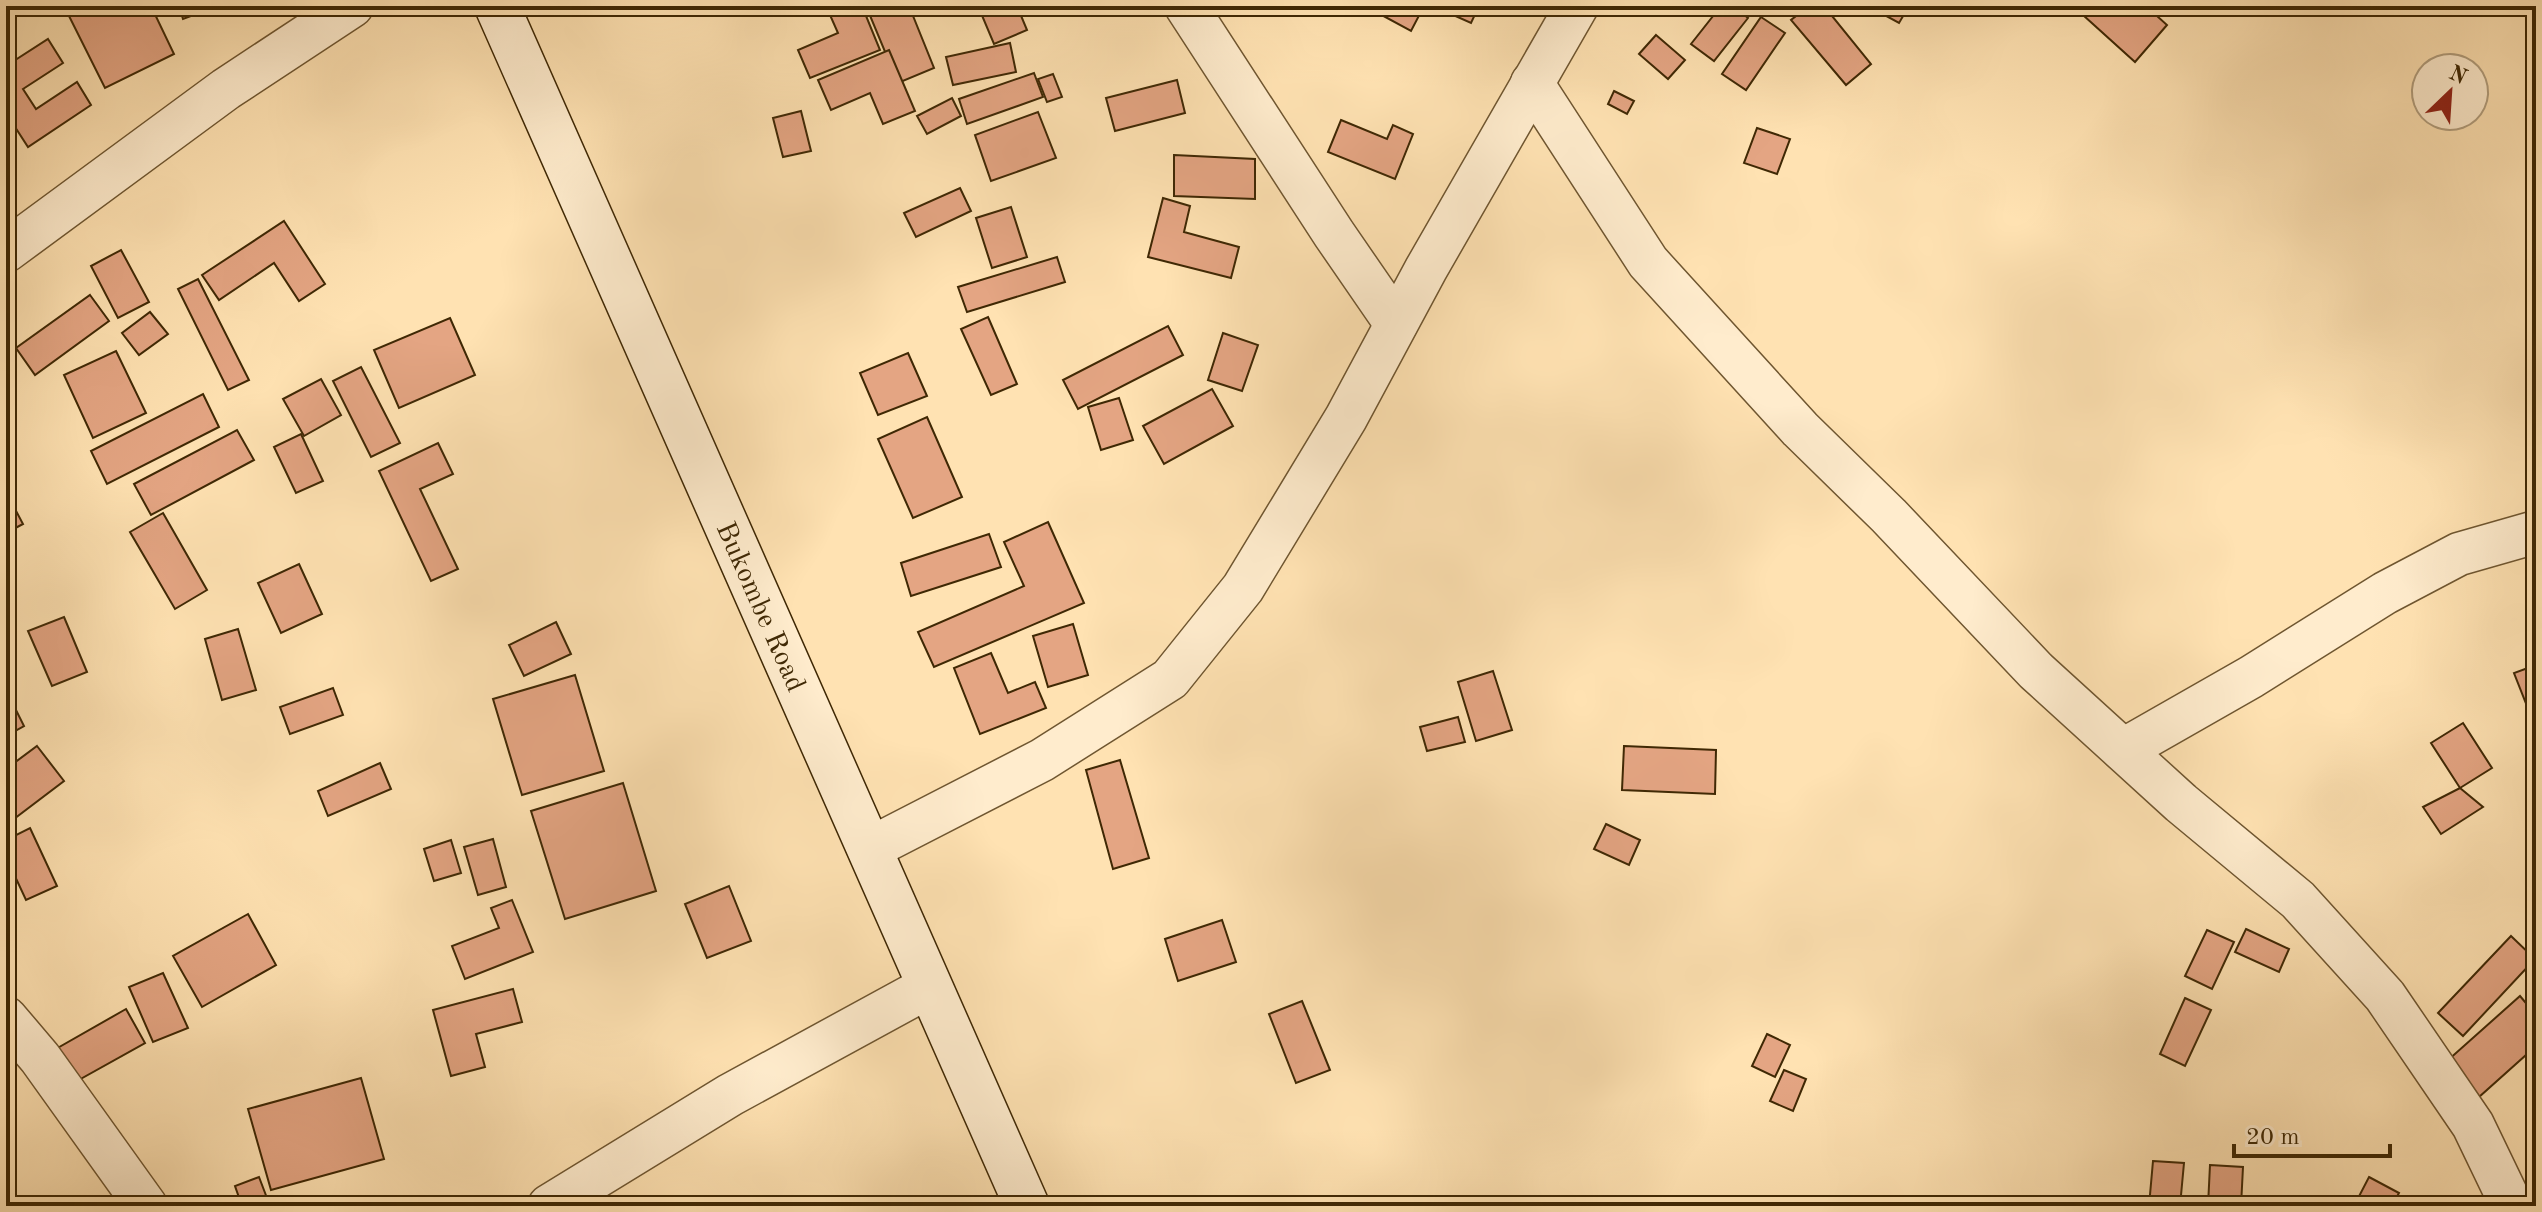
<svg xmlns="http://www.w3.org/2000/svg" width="2542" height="1212" font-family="'Old Standard TT',serif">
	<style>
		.building { fill: #e4a583; stroke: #3f2804; stroke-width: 2 }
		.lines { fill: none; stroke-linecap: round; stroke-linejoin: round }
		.street-casing { stroke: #6f5630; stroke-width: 45 }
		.secondary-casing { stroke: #3f2804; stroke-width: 47 }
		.street { stroke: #ffeccd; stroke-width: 42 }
		.secondary { stroke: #ffeccd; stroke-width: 44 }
		.labels { text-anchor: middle; stroke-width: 7; stroke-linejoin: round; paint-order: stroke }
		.street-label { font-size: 28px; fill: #3f2804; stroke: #ffeccd }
	</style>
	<rect width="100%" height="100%" fill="#ffe2b2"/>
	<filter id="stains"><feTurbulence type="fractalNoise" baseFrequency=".0025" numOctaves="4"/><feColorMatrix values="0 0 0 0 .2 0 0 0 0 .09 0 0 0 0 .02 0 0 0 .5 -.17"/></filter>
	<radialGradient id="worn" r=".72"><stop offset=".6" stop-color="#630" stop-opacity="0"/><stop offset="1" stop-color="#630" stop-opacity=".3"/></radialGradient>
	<g class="building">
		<path d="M64 6H151L174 54 105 88Z"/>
		<path d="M179 6H218L183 19Z"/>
		<path d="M826 6H862L880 50 810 78 798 50 838 33Z"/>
		<path d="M866 6H909L934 68 898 83Z"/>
		<path d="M978 6H1017L1027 30 994 44Z"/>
		<path d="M1365 6H1424L1411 31Z"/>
		<path d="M1433 6H1479L1471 23Z"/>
		<path d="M1721 6H1734L1748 18 1714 61 1691 44Z"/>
		<path d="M1809 6H1824L1871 64 1846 85 1791 20Z"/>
		<path d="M1868 6H1909L1899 23Z"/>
		<path d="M2073 6H2146L2167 25 2135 62Z"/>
		<path d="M1761 17 1785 33 1746 90 1722 74Z"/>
		<path d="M1656 35 1685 60 1668 79 1639 54Z"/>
		<path d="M48 39 63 63 23 89 36 109 77 82 91 105 28 147 6 113V66Z"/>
		<path d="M1010 43 1016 72 953 85 946 57Z"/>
		<path d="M889 50 915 111 883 124 870 93 831 110 818 80Z"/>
		<path d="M1034 73 1043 97 967 124 959 99Z"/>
		<path d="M1053 74 1062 97 1047 102 1038 79Z"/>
		<path d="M1177 80 1185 113 1115 131 1106 98Z"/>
		<path d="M1614 91 1634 101 1627 114 1608 104Z"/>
		<path d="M952 98 961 116 927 134 917 116Z"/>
		<path d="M801 111 811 151 783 157 773 118Z"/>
		<path d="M1038 112 1056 158 991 181 975 135Z"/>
		<path d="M1341 120 1387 139 1393 125 1413 134 1395 179 1328 152Z"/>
		<path d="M1757 128 1790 139 1777 174 1744 163Z"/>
		<path d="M1174 155 1255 159V199L1174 196Z"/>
		<path d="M960 188 971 211 916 237 904 213Z"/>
		<path d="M1163 198 1190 206 1184 232 1239 247 1231 278 1148 257Z"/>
		<path d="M1011 207 1027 257 992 268 976 218Z"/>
		<path d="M284 221 325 284 299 301 274 263 219 300 202 275Z"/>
		<path d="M121 250 149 302 118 318 91 266Z"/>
		<path d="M1057 257 1065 282 967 312 958 287Z"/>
		<path d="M198 279 249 380 228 390 178 289Z"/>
		<path d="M90 295 109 321 35 375 16 348Z"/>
		<path d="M150 312 168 334 139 355 122 333Z"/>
		<path d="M988 317 1017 384 991 395 961 329Z"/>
		<path d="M450 318 475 375 399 408 374 350Z"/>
		<path d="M1168 326 1183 355 1078 409 1063 380Z"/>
		<path d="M1223 333 1258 345 1242 391 1208 380Z"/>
		<path d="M116 351 146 413 93 438 64 375Z"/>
		<path d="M908 353 927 396 878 415 860 373Z"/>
		<path d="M361 367 400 443 371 457 333 381Z"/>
		<path d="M321 379 341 415 304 436 283 399Z"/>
		<path d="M1212 389 1233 426 1164 464 1143 426Z"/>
		<path d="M203 394 219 427 107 484 91 451Z"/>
		<path d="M1119 398 1133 440 1101 450 1088 407Z"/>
		<path d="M927 417 962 497 913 518 878 439Z"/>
		<path d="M237 430 254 460 151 515 134 484Z"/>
		<path d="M301 434 323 481 296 493 274 447Z"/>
		<path d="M438 443 453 474 420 489 458 569 431 581 379 471Z"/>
		<path d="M6 492 23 524 6 533Z"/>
		<path d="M163 513 207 590 175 609 130 532Z"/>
		<path d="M1048 522 1084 603 934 667 918 632 1024 586 1004 542Z"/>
		<path d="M989 534 1001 567 911 596 901 563Z"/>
		<path d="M299 564 322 614 281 633 258 583Z"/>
		<path d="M64 617 87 672 52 686 28 631Z"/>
		<path d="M556 622 571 654 524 676 509 645Z"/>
		<path d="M1073 624 1088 675 1048 687 1033 636Z"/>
		<path d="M238 629 256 690 222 700 205 639Z"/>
		<path d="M991 653 1008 693 1035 682 1046 708 980 734 954 668Z"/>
		<path d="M2536 665V729L2514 673Z"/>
		<path d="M1493 671 1512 730 1476 741 1458 682Z"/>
		<path d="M575 675 604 771 522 795 493 699Z"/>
		<path d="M333 688 343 715 290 734 280 707Z"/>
		<path d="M10 698 24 726 6 736V699Z"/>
		<path d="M1458 717 1465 742 1427 751 1420 727Z"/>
		<path d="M2463 723 2492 768 2460 788 2431 743Z"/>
		<path d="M37 746 64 781 6 825V769Z"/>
		<path d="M1624 746 1716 750 1715 794 1622 790Z"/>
		<path d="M1120 760 1149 858 1113 869 1086 770Z"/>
		<path d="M380 763 391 789 328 816 318 791Z"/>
		<path d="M623 783 656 891 565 919 531 811Z"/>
		<path d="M2460 788 2483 807 2441 834 2423 807Z"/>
		<path d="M1606 824 1640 840 1629 865 1594 849Z"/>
		<path d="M30 828 57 886 26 900 6 857V840Z"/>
		<path d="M493 839 506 887 478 895 464 847Z"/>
		<path d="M451 840 461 873 434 881 424 849Z"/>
		<path d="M729 886 751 941 707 958 685 904Z"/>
		<path d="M512 900 533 952 465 979 452 946 499 928 491 908Z"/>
		<path d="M248 914 276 965 202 1007 173 956Z"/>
		<path d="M1222 920 1236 962 1178 981 1165 939Z"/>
		<path d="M2246 929 2289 949 2279 972 2235 952Z"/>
		<path d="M2207 930 2234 942 2212 989 2185 976Z"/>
		<path d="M2511 936 2535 959 2463 1036 2438 1013Z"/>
		<path d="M163 973 188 1028 153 1042 129 987Z"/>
		<path d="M513 989 522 1022 476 1034 485 1067 451 1076 433 1010Z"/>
		<path d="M2520 996 2536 1015V1046L2479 1097 2447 1061Z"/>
		<path d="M2185 998 2211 1010 2185 1066 2160 1054Z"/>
		<path d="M1302 1001 1330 1070 1296 1083 1269 1014Z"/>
		<path d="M126 1009 145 1043 59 1091 40 1058Z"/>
		<path d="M1767 1034 1790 1045 1775 1077 1752 1066Z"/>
		<path d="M1784 1070 1806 1079 1793 1111 1770 1101Z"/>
		<path d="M361 1078 384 1159 271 1190 248 1109Z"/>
		<path d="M2153 1161 2184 1163 2180 1206H2149Z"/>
		<path d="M2210 1165 2243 1167 2241 1206H2208Z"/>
		<path d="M259 1177 270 1206H242L235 1186Z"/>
		<path d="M2369 1177 2399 1193 2392 1206H2354Z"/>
	</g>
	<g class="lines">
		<defs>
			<g id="street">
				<path d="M1186 6 1334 234 1396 324"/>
				<path d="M1532 83 1648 262 1800 429 1889 516 2036 671 2181 803 2298 900 2385 996 2473 1125 2512 1206"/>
				<path d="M6 251 226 89 352 6"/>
				<path d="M2123 750 2251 677 2385 593 2459 554 2536 532"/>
				<path d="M869 849 1042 760 1170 679 1243 588 1346 418 1426 269 1577 6"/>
				<path d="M6 1018 40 1058 146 1206"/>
				<path d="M549 1206 730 1095 930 986"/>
			</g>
			<g id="secondary">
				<path id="s1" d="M497 6 1027 1206"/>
			</g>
		</defs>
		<use href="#street" class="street-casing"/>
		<use href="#secondary" class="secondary-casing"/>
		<use href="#street" class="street"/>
		<use href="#secondary" class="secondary"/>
	</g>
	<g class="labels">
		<g class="street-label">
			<text dy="10" stroke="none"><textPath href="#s1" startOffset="656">Bukombe Road</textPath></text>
		</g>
	</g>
	<rect width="2542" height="1212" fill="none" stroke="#ffe2b2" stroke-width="32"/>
	<rect x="8" y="8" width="2526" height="1196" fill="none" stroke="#3f2804" stroke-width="4"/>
	<rect x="16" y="16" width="2510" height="1180" fill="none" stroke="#3f2804" stroke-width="2"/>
	<g transform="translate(2450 92) rotate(25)"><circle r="38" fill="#ffeccd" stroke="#b29e7d" stroke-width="2"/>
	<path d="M0-6L14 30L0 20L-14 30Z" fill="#8f2418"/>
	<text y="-12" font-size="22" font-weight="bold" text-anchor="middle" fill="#3f2804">N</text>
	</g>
	<path d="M2234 1144v12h156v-12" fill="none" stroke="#3f2804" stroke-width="4"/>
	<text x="2246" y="1144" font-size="24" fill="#3f2804" stroke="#ffeccd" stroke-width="6" paint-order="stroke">20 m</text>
	<rect width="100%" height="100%" filter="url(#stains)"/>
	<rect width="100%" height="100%" fill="url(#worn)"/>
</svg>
